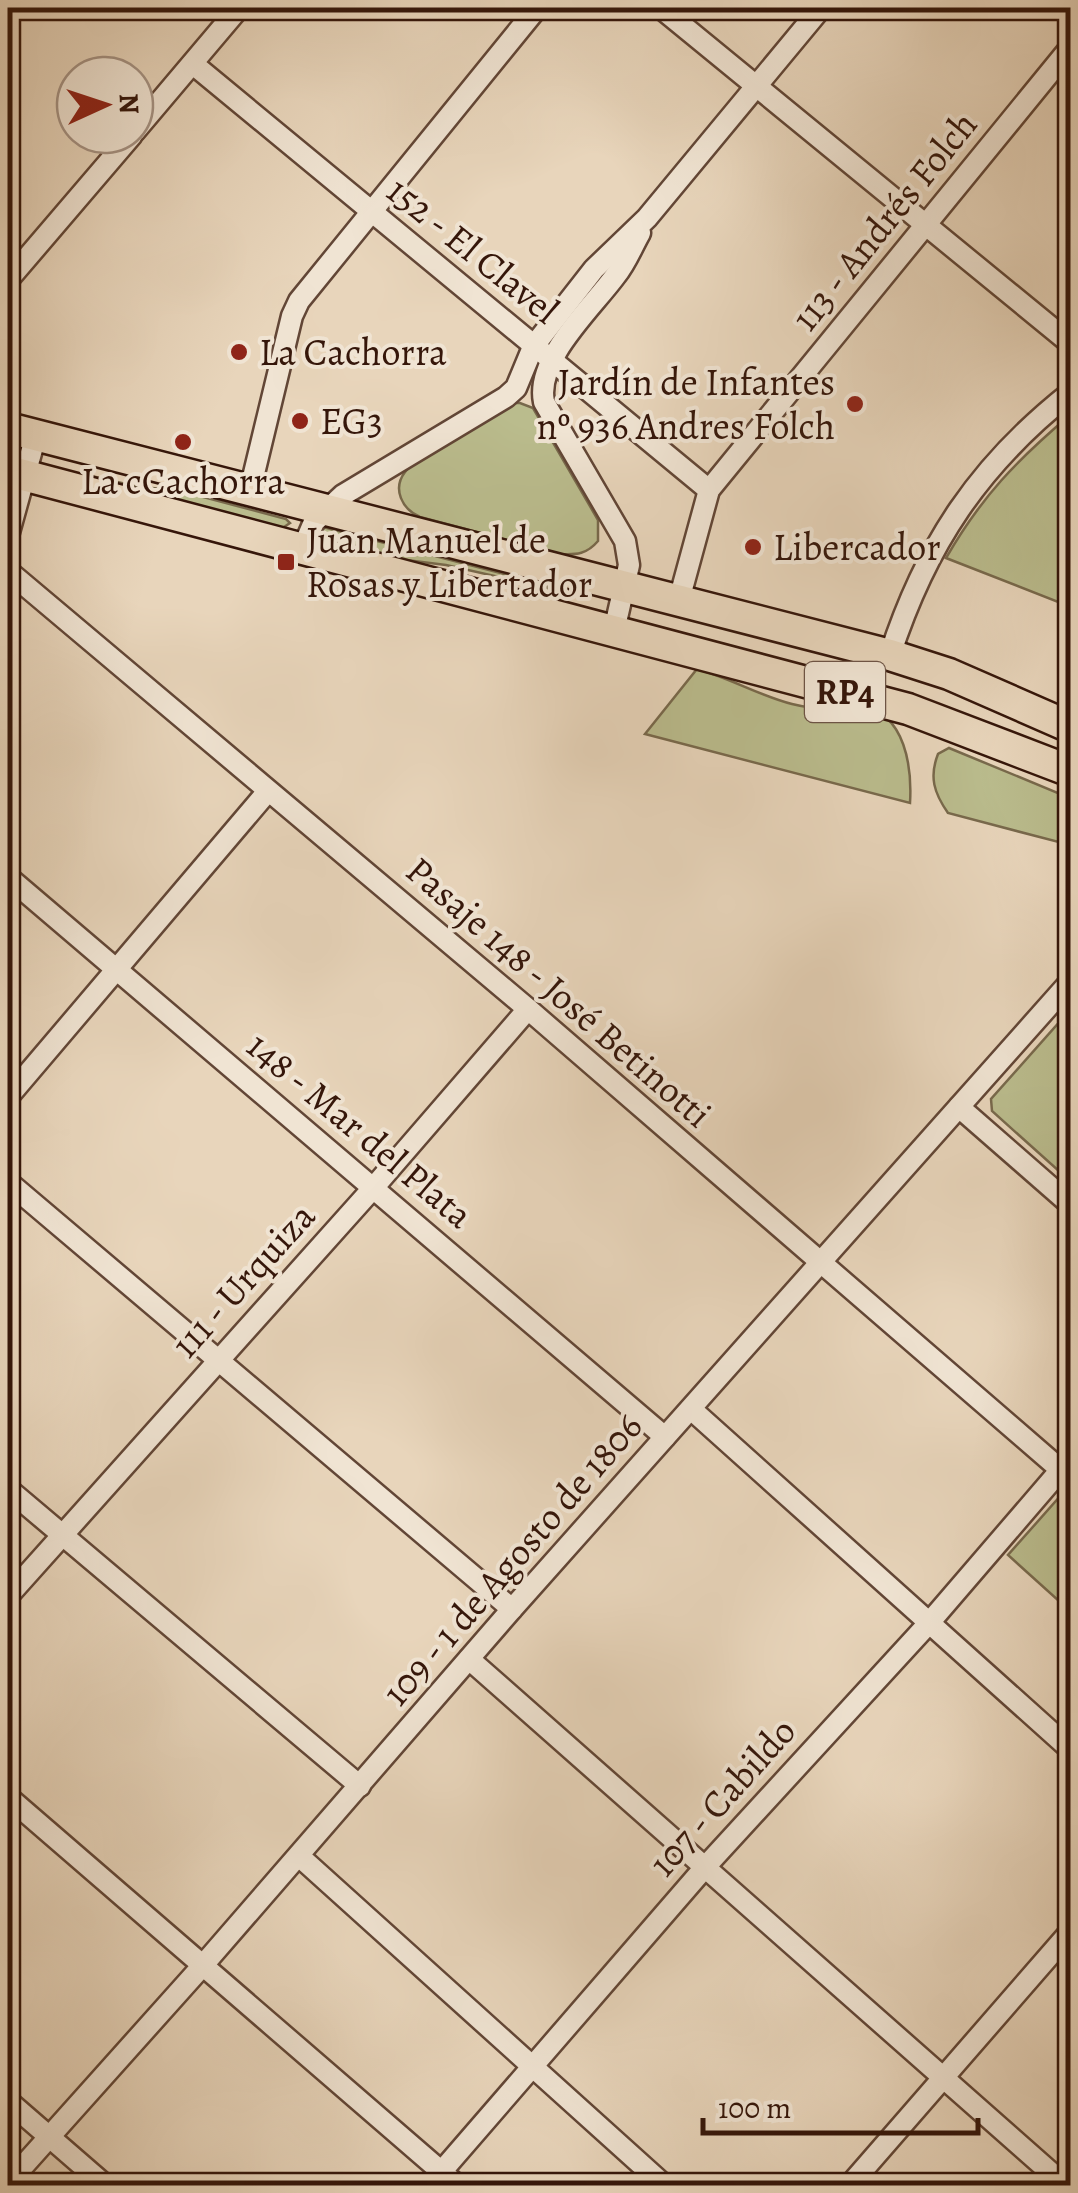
<svg xmlns="http://www.w3.org/2000/svg" width="1078" height="2193" font-family="Alegreya,serif">
	<style>
		.green { fill: #babc8d; stroke: #78694c; stroke-width: 2.5 }
		.lines { fill: none; stroke-linecap: round; stroke-linejoin: round }
		.street-casing { stroke: #624636; stroke-width: 25 }
		.primary-casing { stroke: #35160a; stroke-width: 35 }
		.street { stroke: #f0e4d3; stroke-width: 20 }
		.primary { stroke: #e8d5bb; stroke-width: 30 }
		.poi-dot { fill: #8f2418; stroke: #f0e4d3; stroke-width: 4 }
		.labels { text-anchor: middle; stroke-width: 8; stroke-linejoin: round; paint-order: stroke }
		.shield { fill: #f0e4d3; stroke: #6d5446; stroke-width: 2.5 }
		.shield-label { font-size: 35px; font-weight: bold; fill: #35160a }
		.street-label { font-size: 38px; fill: #35160a; stroke: #f0e4d3 }
		.poi-label { font-size: 38px; fill: #35160a; stroke: #f0e4d3; text-anchor: start }
	</style>
	<rect width="100%" height="100%" fill="#e8d5bb"/>
	<filter id="stains"><feTurbulence type="fractalNoise" baseFrequency=".002" numOctaves="4"/><feColorMatrix values="0 0 0 0 .2 0 0 0 0 .09 0 0 0 0 .02 0 0 0 .5 -.17"/></filter>
	<radialGradient id="worn" r=".72"><stop offset=".6" stop-color="#630" stop-opacity="0"/><stop offset="1" stop-color="#630" stop-opacity=".3"/></radialGradient>
	<g class="green">
		<path d="M513 403H520L533 408 598 520V541C587 554 577 555 560 554L420 517C402 509 392 489 405 472 416 456 491 416 513 403Z"/>
		<path d="M1070 415V613L1061 603 946 558C982 496 1016 461 1070 415Z"/>
		<path d="M87 475 139 487 177 490 286 519 290 523 281 529 85 479Z"/>
		<path d="M323 527 554 587 556 590 446 565 390 558 315 539Z"/>
		<path d="M697 669C730 678 760 696 792 704 804 707 819 709 831 709 841 710 852 706 862 707 906 713 912 769 910 803L645 734Z"/>
		<path d="M949 748 1070 798V845L948 813C934 793 929 777 938 754Z"/>
		<path d="M1070 1010V1181L992 1111 991 1099Z"/>
		<path d="M1070 1485V1611L1008 1555Z"/>
	</g>
	<g class="lines">
		<defs>
			<g id="street">
				<path d="M661 8 1070 343"/>
				<path d="M193 64 709 490"/>
				<path d="M135 131 239 8"/>
				<path d="M8 280 132 135"/>
				<path d="M250 490 292 316 299 301 537 8"/>
				<path d="M8 536 36 435"/>
				<path d="M302 550 314 522 343 495 506 397 516 388 533 347 594 269 647 218 821 8"/>
				<path d="M8 571 528 1009 1061 1470"/>
				<path d="M679 600 709 490 1070 48"/>
				<path d="M614 631 629 565 625 541 544 402C535 359 592 308 616 275 626 263 632 247 640 233"/>
				<path d="M890 655C926 544 979 465 1070 393"/>
				<path d="M8 877 665 1437"/>
				<path d="M8 1097 268 791"/>
				<path d="M959 1107 1070 1204"/>
				<path d="M8 1182 512 1609"/>
				<path d="M691 1409 1070 1749"/>
				<path d="M8 1489 360 1786"/>
				<path d="M8 1596 374 1187 528 1009"/>
				<path d="M469 1659 1066 2186"/>
				<path d="M8 1797 458 2186"/>
				<path d="M299 1856 665 2186"/>
				<path d="M8 2101 106 2186"/>
				<path d="M8 2183 204 1964 512 1609 1070 982"/>
				<path d="M429 2186 706 1866 929 1623 1070 1459"/>
				<path d="M849 2186 1070 1932"/>
			</g>
			<g id="primary">
				<path d="M8 428 890 655 949 674 1070 727"/>
				<path d="M8 471 908 709 1070 771"/>
			</g>
		</defs>
		<use href="#street" class="street-casing"/>
		<use href="#primary" class="primary-casing"/>
		<use href="#street" class="street"/>
		<use href="#primary" class="primary"/>
	</g>
	<g class="poi-dot">
		<circle cx="239" cy="352" r="10"/>
		<circle cx="855" cy="404" r="10"/>
		<circle cx="300" cy="421" r="10"/>
		<circle cx="183" cy="442" r="10"/>
		<circle cx="753" cy="547" r="10"/>
		<rect x="276" y="552" width="20" height="20" rx="5"/>
	</g>
	<g class="labels">
		<rect class="shield" x="805" y="662" width="80" height="60" rx="8"/>
		<g class="shield-label">
			<text x="845" y="704">RP4</text>
		</g>
		<g class="street-label">
			<text transform="translate(884 221) rotate(-51)" y="13">113 - Andrés Folch</text>
			<text transform="translate(473 250) rotate(39)" y="13">152 - El Clavel</text>
			<text transform="translate(559 992) rotate(41)" y="13">Pasaje 148 - José Betinotti</text>
			<text transform="translate(360 1130) rotate(40)" y="13">148 - Mar del Plata</text>
			<text transform="translate(243 1280) rotate(-48)" y="13">111 - Urquiza</text>
			<text transform="translate(512 1559) rotate(-49)" y="13">109 - 1 de Agosto de 1806</text>
			<text transform="translate(722 1797) rotate(-48)" y="13">107 - Cabildo</text>
		</g>
		<g class="poi-label">
			<text x="259" y="365">La Cachorra</text>
			<text x="835" y="395" text-anchor="end">Jardín de Infantes<tspan x="835" dy="44">nº 936 Andres Folch</tspan></text>
			<text x="320" y="434">EG3</text>
			<text x="183" y="494" text-anchor="middle">La cCachorra</text>
			<text x="306" y="553">Juan Manuel de<tspan x="306" dy="44">Rosas y Libertador</tspan></text>
			<text x="773" y="560">Libercador</text>
		</g>
	</g>
	<rect width="1078" height="2193" fill="none" stroke="#e8d5bb" stroke-width="40"/>
	<rect x="10" y="10" width="1058" height="2173" fill="none" stroke="#35160a" stroke-width="5"/>
	<rect x="20" y="20" width="1038" height="2153" fill="none" stroke="#35160a" stroke-width="2.5"/>
	<g transform="translate(105 105) rotate(87)"><circle r="48" fill="#f0e4d3" stroke="#a59283" stroke-width="2.5"/>
	<path d="M0-8L18 38L0 25L-18 38Z" fill="#8f2418"/>
	<text y="-15" font-size="28" font-weight="bold" text-anchor="middle" fill="#35160a">N</text>
	</g>
	<path d="M703 2118v15h275v-15" fill="none" stroke="#35160a" stroke-width="5"/>
	<text x="718" y="2118" font-size="30" fill="#35160a" stroke="#f0e4d3" stroke-width="8" paint-order="stroke">100 m</text>
	<rect width="100%" height="100%" filter="url(#stains)"/>
	<rect width="100%" height="100%" fill="url(#worn)"/>
</svg>
